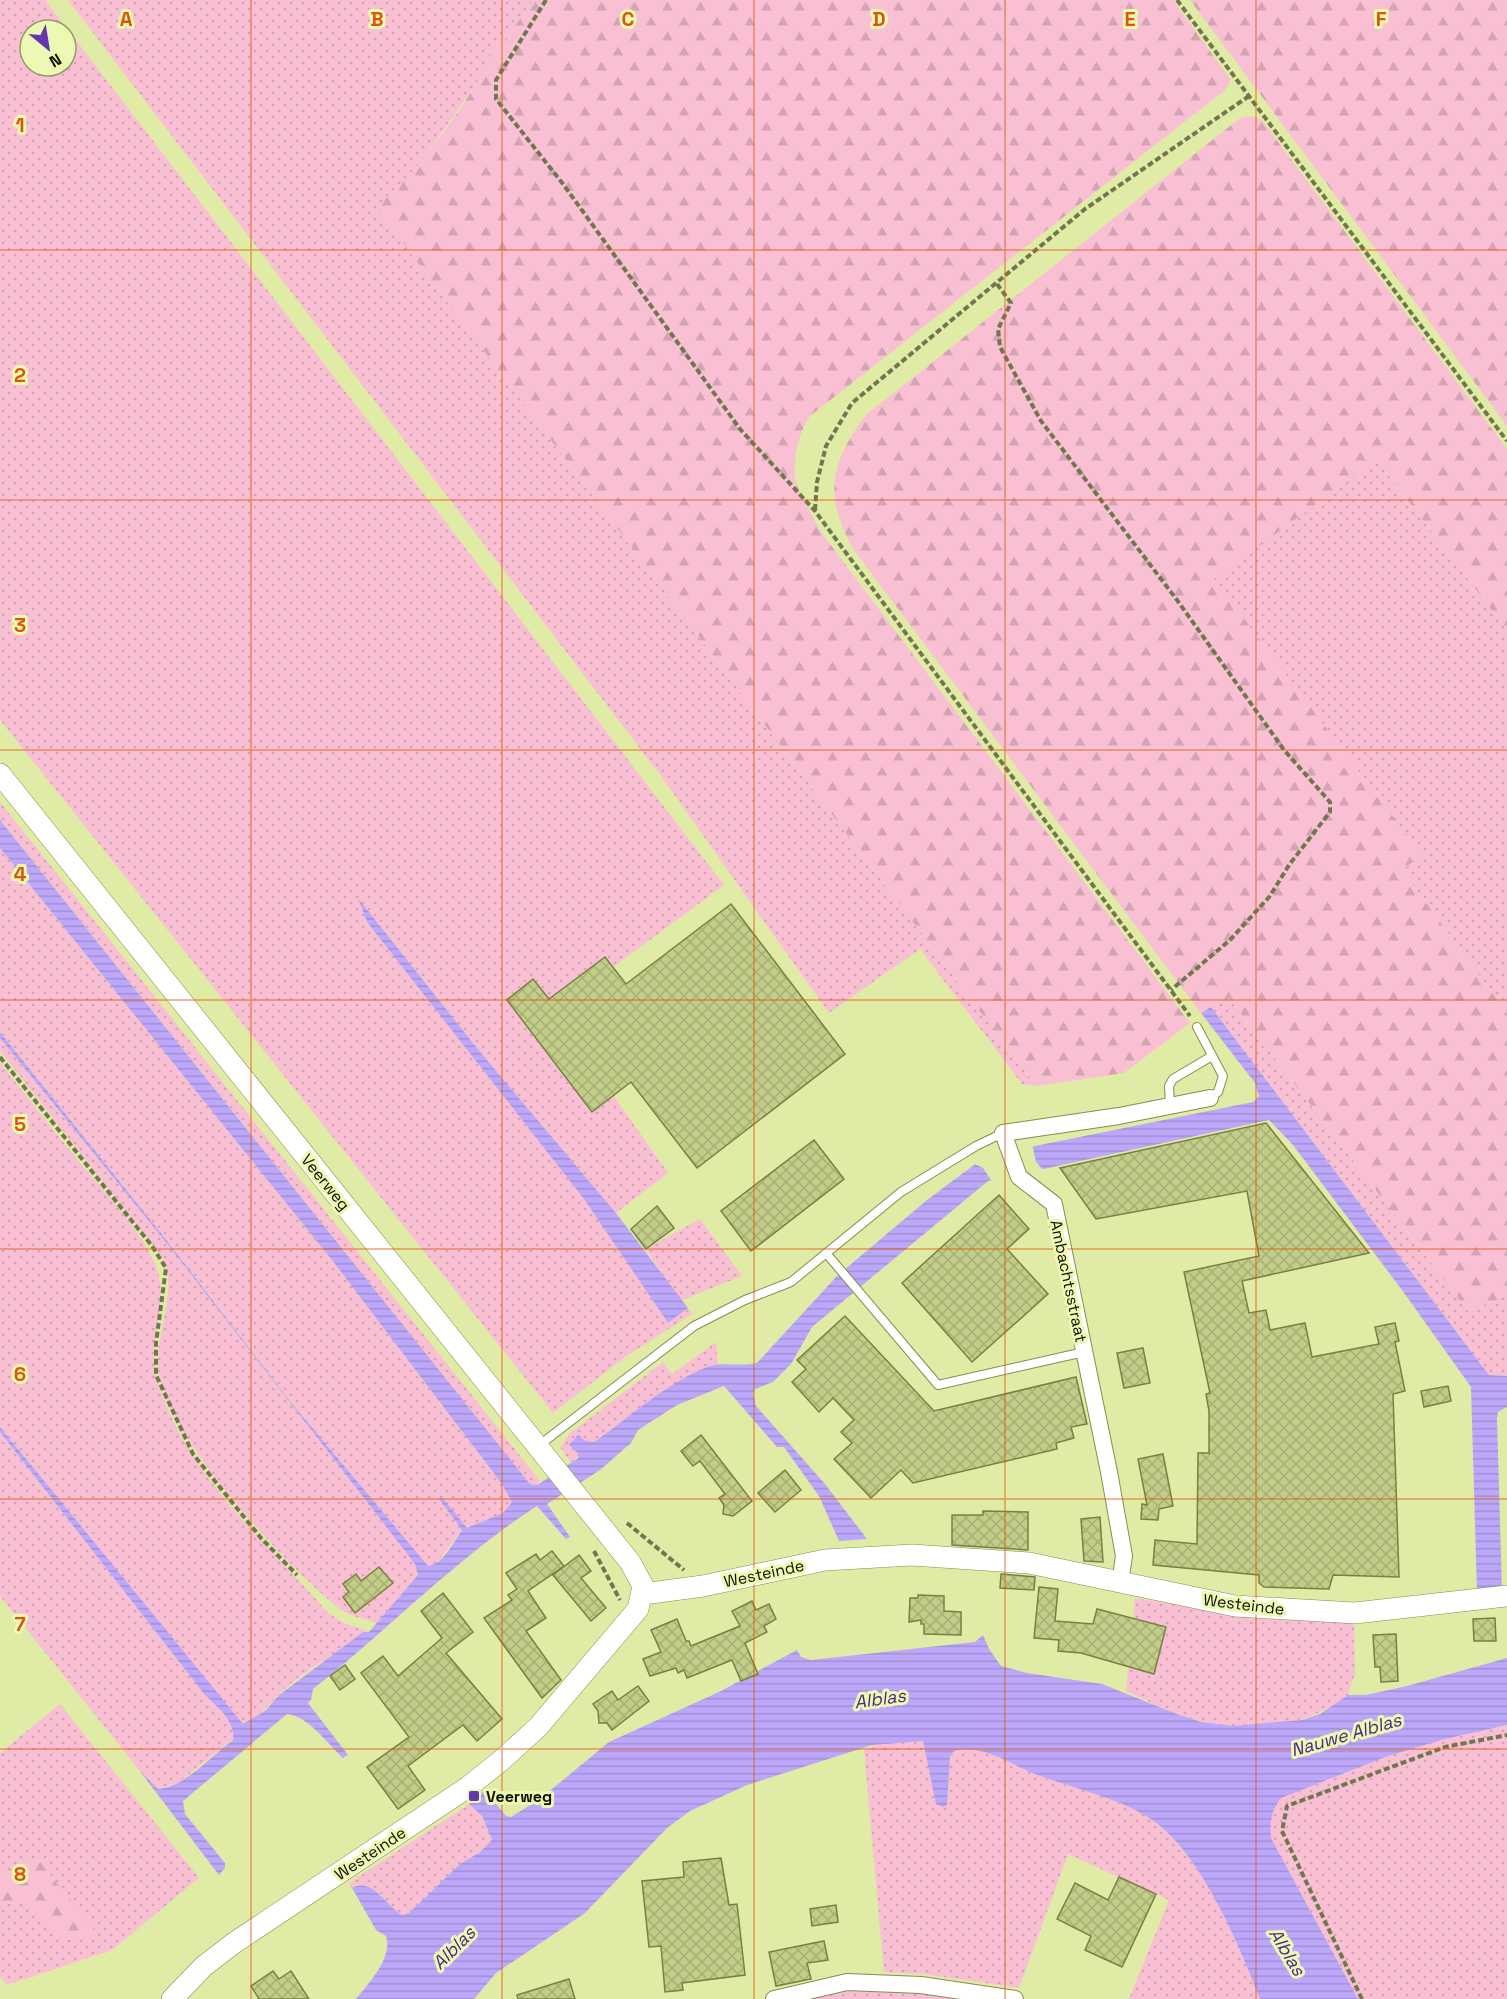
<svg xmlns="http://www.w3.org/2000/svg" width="1507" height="1999" font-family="'Space Grotesk',sans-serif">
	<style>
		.grass { fill: url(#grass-dots); fill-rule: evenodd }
		.forest { fill: url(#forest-firs) }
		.water { fill: url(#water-rules) }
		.pier { fill: #e0eba6 }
		.building { fill: url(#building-cross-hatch); stroke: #788140; stroke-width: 1.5 }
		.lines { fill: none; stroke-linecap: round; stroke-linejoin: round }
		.service-casing { stroke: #858e4d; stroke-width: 10 }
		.minor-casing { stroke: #858e4d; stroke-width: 18 }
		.tertiary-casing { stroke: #858e4d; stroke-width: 22 }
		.path { stroke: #70774e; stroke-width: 4; stroke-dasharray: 6 3; stroke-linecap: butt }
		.service { stroke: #fff; stroke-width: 8 }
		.minor { stroke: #fff; stroke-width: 16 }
		.tertiary { stroke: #fff; stroke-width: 21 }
		.grid { fill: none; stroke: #dd550b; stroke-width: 1.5; stroke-opacity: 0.55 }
		.poi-dot { fill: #6336ad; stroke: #edf8b3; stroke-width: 2 }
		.labels { text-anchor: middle; stroke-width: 6; stroke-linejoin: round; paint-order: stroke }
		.street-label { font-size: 16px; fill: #0e1100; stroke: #edf8b3 }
		.poi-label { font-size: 16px; font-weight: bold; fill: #0e1100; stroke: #edf8b3; text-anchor: start }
		.water-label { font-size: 18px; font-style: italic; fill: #4b2786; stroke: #edf8b3 }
		.grid-label { font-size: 20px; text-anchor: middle; font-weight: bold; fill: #dd550b; stroke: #edf8b3; stroke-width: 6; stroke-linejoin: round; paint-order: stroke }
	</style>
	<defs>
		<pattern id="grass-dots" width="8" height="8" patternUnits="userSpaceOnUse" patternTransform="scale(1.5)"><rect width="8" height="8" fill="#f9c0d4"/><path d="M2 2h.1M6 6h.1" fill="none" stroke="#d4a4b4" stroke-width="1.8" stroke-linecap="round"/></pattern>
		<pattern id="forest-firs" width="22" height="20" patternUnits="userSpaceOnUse" patternTransform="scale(1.5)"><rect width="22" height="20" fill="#f9c0d4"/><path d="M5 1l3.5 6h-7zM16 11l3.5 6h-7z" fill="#d4a4b4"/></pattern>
		<pattern id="water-rules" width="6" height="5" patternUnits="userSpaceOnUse" patternTransform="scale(1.5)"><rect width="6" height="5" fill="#bda7fa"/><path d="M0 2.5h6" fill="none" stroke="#a18fd4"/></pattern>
		<pattern id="building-cross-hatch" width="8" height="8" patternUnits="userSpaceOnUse" patternTransform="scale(1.5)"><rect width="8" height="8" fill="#c2cd89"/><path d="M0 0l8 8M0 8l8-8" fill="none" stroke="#a6af74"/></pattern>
	</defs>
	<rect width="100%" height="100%" fill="#e0eba6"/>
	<g class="grass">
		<path d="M0 0H45L724 885 554 1011 668 1173 616 1213 481 1053 360 900 367 922 584 1199 668 1323 688 1308 692 1314 625 1357 553 1413 0 720ZM30 30H66V66H30Z"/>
		<path d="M68 0H533L503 43 490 52 485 71 418 166 395 192 376 207 1036 1086 1022 1084 920 949 829 1013 661 776Z"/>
		<path d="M1377 460 1507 630V1013L1402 870 1421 855 1213 579Z"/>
		<path d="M0 802 540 1481 536 1485 530 1484 0 820Z"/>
		<path d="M0 848 332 1260 511 1496 513 1502 503 1513 467 1529 441 1497 439 1499 462 1530 434 1566H428L420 1557 289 1400 164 1237 0 1032Z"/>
		<path d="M1228 997 1468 1311 1507 1296V1376L1489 1375 1211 1007Z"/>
		<path d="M0 1038 169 1246 415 1564 418 1575 377 1623C368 1619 350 1617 340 1609 289 1570 161 1431 158 1367 156 1331 178 1292 163 1258L0 1051Z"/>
		<path d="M0 1062C27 1097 54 1131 82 1165 108 1196 139 1227 155 1264 172 1301 146 1339 156 1376 183 1472 265 1540 328 1613L342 1622 369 1632C339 1651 305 1670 279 1694 267 1706 260 1717 243 1724L237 1720 0 1427Z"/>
		<path d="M700 1219 742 1276 680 1301 646 1249Z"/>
		<path d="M716 1342 718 1364C672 1377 633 1415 594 1442L586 1441 578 1435 580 1455 571 1463 560 1447 569 1434 663 1362 672 1374Z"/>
		<path d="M0 1432 205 1695C217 1707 236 1721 233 1739L178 1783 158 1789 139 1770 0 1596Z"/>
		<path d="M1135 1598 1229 1614 1354 1620 1355 1673 1348 1695C1308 1727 1248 1734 1199 1721 1173 1714 1150 1702 1126 1691Z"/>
		<path d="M60 1704 199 1878 112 1950 7 1985 0 1977V1905L27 1901 32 1908 37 1858 0 1874V1753Z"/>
		<path d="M1507 1725V1999H1358L1271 1838C1270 1821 1271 1811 1281 1798L1388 1756 1445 1739Z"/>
		<path d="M923 1741 947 1805 950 1758 954 1751C984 1744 1008 1764 1035 1774 1071 1788 1113 1796 1146 1816 1198 1846 1240 1945 1260 1999H1129L1169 1900 1068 1854 1019 1988 924 1974 884 1972 864 1750C882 1740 904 1742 923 1741Z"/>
		<path d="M469 1804 482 1816 492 1841 480 1852 460 1864 409 1913 402 1915 392 1910 380 1894 356 1885 352 1888 349 1883Z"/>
		<path d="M857 1990 912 1991 969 1999H808Z"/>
	</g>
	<g class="forest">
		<path d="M533 0H1173L1231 80 1225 90 810 416C799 431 790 467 797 485 803 501 813 516 821 532L1190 1023 1124 1073 1036 1086 376 207C410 180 479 93 490 52L503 43Z"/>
		<path d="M1190 0H1507V426Z"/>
		<path d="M1250 116 1261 119 1507 449V630L1377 460 1214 579 1422 855 1402 870 1507 1013V1296L1468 1311 1229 998 1201 1013 854 550C823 496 830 463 866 415L1240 118Z"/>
		<path d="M37 1858 97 1934C55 1950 50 1930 27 1901L0 1905V1874Z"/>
	</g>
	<g class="water">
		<path d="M0 820 530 1484 537 1485 577 1459 580 1455 569 1445 578 1435 586 1441 594 1442C630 1417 666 1383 707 1367 723 1361 740 1367 757 1363L837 1276 927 1200 978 1162 1035 1146 1253 1102 1259 1096 1255 1083 1201 1013 1211 1007 1489 1375 1507 1376V1407L1498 1412 1497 1418 1502 1591 1477 1592 1471 1387 1402 1290 1293 1145 1269 1120 988 1181 812 1327 791 1364 773 1382 755 1389 753 1394 756 1406 825 1484 867 1539 839 1541 819 1496 784 1447H777L724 1386 677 1405 638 1430 631 1443 600 1470 547 1504 570 1537 566 1539 537 1506C455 1559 389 1629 313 1689L311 1700 308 1703 348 1755 343 1758C328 1744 308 1716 287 1714L183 1801 185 1814 225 1863V1868L219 1875 139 1770 158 1789C185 1787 211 1756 233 1740 236 1721 217 1707 205 1695L0 1432V1427L243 1724 265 1711 279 1695 363 1632H369L418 1575 415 1564 169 1246 0 1038V1032L164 1237 289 1400 428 1566C443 1565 454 1541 462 1530L439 1499 441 1496 467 1528 503 1513 512 1502 502 1484 332 1260 0 848Z"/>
		<path d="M358 898 481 1053 616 1213 688 1308 668 1323 584 1199 367 922Z"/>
		<path d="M983 1635 989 1649 1001 1666 1027 1673 1102 1684 1177 1714 1201 1722 1232 1726 1302 1720 1320 1714 1348 1695H1366L1407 1686 1507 1658V1725L1445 1739 1388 1756 1281 1798C1271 1811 1270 1821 1271 1838L1358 1999H1260C1239 1944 1198 1846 1146 1816 1113 1796 1071 1788 1035 1774 1009 1764 984 1744 954 1751L950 1757 947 1805 943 1807 936 1804 923 1741 872 1745 747 1785 690 1811 667 1828 585 1913 496 1973 474 1999H356C369 1983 393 1958 386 1936L376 1930 352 1888C373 1877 386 1906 402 1915L409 1913 460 1864 480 1852 492 1840 482 1816 469 1804 485 1790 506 1816 511 1817 540 1799 609 1742 719 1692 797 1650 801 1657 811 1660 975 1642Z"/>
	</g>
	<path class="pier" d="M1032 1144 1036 1162 1044 1171 993 1183 983 1168 973 1163Z"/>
	<g class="building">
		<path d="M731 904 845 1054 697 1168 631 1082 592 1112 507 1000 533 979 549 999 605 957 626 984Z"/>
		<path d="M1266 1123 1369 1253 1242 1281 1249 1313 1266 1310 1270 1330 1305 1323 1312 1357 1379 1344 1375 1327 1395 1323 1399 1341 1395 1342 1405 1391 1393 1394 1399 1577 1333 1575 1329 1589 1264 1587 1259 1583V1575L1153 1565 1155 1540 1197 1544 1198 1453H1209V1411L1206 1394 1210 1393 1184 1272 1259 1256 1247 1191 1096 1219 1060 1168Z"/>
		<path d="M814 1140 844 1179 751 1251 721 1211Z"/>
		<path d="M999 1195 1029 1229 1007 1249 1048 1294 972 1362 902 1283Z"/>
		<path d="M657 1206 674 1228 646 1249 631 1229Z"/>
		<path d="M845 1316 934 1411 1076 1377 1087 1424 1071 1427 1074 1438 1056 1443 1057 1449 913 1483 901 1470 871 1498 834 1459 852 1443 841 1432 854 1420 833 1398 819 1412 792 1382 806 1369 797 1360Z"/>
		<path d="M1143 1348 1150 1383 1124 1388 1117 1353Z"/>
		<path d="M1448 1386 1451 1401 1424 1407 1421 1391Z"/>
		<path d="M701 1435 752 1501 733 1516 723 1514 724 1505 719 1498 725 1494 700 1461 693 1466 681 1451Z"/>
		<path d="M1163 1454 1173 1506 1159 1509 1158 1520 1141 1519 1142 1504 1147 1505 1138 1459Z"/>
		<path d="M785 1470 801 1490 775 1512 758 1493Z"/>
		<path d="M983 1511 1028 1512V1550L952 1545V1515H983Z"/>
		<path d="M1100 1517 1103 1562 1084 1561 1081 1519Z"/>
		<path d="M552 1551 564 1566 528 1591 546 1618 526 1631 561 1680 542 1698 484 1618 512 1600 508 1595 517 1589 506 1573 536 1554 540 1560Z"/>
		<path d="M579 1555 591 1571 581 1578 606 1608 591 1621 553 1575Z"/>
		<path d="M379 1567 393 1583 355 1613 343 1597 349 1592 343 1584 356 1574 361 1581Z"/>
		<path d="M1001 1574 1035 1577 1034 1590 1000 1588Z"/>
		<path d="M1039 1587 1058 1589 1055 1621 1093 1624 1097 1609 1166 1627 1154 1674 1081 1653 1058 1651 1059 1640 1034 1638Z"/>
		<path d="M443 1593 473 1632 446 1653 502 1719 477 1741 463 1725 408 1766 425 1790 398 1809 367 1767 409 1737 361 1673 383 1656 398 1676 442 1638 421 1611Z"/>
		<path d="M918 1595 944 1596V1611L961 1612V1635L924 1634V1624H921V1620L909 1622 910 1598H918Z"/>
		<path d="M752 1601 756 1610 769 1604 776 1619 764 1626 767 1632 745 1643 758 1674 741 1681 732 1660 687 1678 684 1670 678 1673 676 1668 650 1676 643 1659 661 1652 651 1630 677 1619 686 1641H689L691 1646 740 1626 732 1611Z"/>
		<path d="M1495 1618 1496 1641H1474L1473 1619Z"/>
		<path d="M1396 1634 1398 1681 1381 1682 1380 1667H1375L1373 1635Z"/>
		<path d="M345 1665 355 1679 340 1690 330 1676Z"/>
		<path d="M638 1686 649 1701 612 1730 607 1723H599L598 1711 593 1704 612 1691 618 1700Z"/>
		<path d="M721 1858 729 1905 737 1904 745 1975 682 1983 683 1990 665 1992 661 1946 649 1947 642 1881 684 1877 683 1862Z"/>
		<path d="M1119 1877 1156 1894 1122 1967 1085 1950 1091 1936 1057 1919 1075 1883 1108 1900Z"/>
		<path d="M836 1905 838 1922 812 1926 810 1909Z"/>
		<path d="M824 1941 828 1960 807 1963 811 1979 776 1986 769 1952Z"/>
		<path d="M273 1971 279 1979 291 1971 309 1999H259L251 1986Z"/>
		<path d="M569 1979 575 1999H518L517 1995Z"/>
	</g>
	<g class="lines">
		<defs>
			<g id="service">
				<path d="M1197 1027 1223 1076 1218 1092 1210 1098"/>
				<path d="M1170 1105 1169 1086 1173 1079 1212 1056"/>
				<path d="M826 1253 938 1385 1084 1352"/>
				<path d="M537 1447 694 1326 745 1300 791 1282 901 1192 976 1146 1003 1133"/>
			</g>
			<g id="minor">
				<path d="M1120 1583 1124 1556 1109 1472 1054 1204 1019 1177 1003 1133 1119 1116 1210 1098"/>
				<path d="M774 1999 847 1982 921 1985 1015 1999"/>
			</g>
			<g id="tertiary">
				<path d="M0 774 630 1562 643 1586 638 1609 538 1727 503 1759 468 1787 234 1943 204 1966 172 1999"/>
				<path d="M643 1594 703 1586 825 1560 912 1555 1029 1563 1235 1606 1355 1613 1507 1596"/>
			</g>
		</defs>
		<use href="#service" class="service-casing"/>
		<use href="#minor" class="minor-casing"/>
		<use href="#tertiary" class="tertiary-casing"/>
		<g class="path">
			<path d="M546 0 496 80V99L563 184 740 429 815 511 1190 1016"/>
			<path d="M1177 0 1507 441"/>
			<path d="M997 284 1011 303 998 329 1000 347 1041 421 1177 600 1284 750 1330 802V812L1289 865 1270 896 1230 940 1171 990"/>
			<path d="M815 510 817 482 826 446 852 403 1085 209 1249 96"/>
			<path d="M0 1057 152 1246 166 1268 156 1343V1375L193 1454 261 1538 297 1575"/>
			<path d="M627 1523 684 1570"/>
			<path d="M594 1551 620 1600"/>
			<path d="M1362 1999 1282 1831 1287 1806 1445 1747 1507 1735"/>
		</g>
		<use href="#service" class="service"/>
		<use href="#minor" class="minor"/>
		<use href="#tertiary" class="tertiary"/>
	</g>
	<path class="grid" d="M251 0V1999M502 0V1999M754 0V1999M1005 0V1999M1256 0V1999M0 250H1507M0 500H1507M0 750H1507M0 1000H1507M0 1249H1507M0 1499H1507M0 1749H1507"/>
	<rect class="poi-dot" x="468" y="1790" width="12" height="12" rx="3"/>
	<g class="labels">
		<g class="street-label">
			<text transform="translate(326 1182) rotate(51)" y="6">Veerweg</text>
			<text transform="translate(1069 1281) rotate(78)" y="6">Ambachtsstraat</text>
			<text transform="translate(764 1573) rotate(-12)" y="6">Westeinde</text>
			<text transform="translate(1244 1604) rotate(7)" y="6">Westeinde</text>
			<text transform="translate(370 1853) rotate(-34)" y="6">Westeinde</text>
		</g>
		<g class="poi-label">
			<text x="486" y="1802">Veerweg</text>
		</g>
		<g class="water-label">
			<text transform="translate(880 1699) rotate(-8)" y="6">Alblas</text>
			<text transform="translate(1346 1735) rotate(-16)" y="6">Nauwe Alblas</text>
			<text transform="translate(454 1948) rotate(-45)" y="6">Alblas</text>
			<text transform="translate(1287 1952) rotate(59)" y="6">Alblas</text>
		</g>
	</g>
	<g class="grid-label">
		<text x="126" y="26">A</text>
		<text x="377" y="26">B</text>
		<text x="628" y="26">C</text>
		<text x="879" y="26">D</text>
		<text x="1130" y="26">E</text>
		<text x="1381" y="26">F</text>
		<text x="20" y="132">1</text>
		<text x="20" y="382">2</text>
		<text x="20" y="632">3</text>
		<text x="20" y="881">4</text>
		<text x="20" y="1131">5</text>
		<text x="20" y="1381">6</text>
		<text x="20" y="1631">7</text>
		<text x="20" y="1881">8</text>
	</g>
	<g transform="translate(48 48) rotate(150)"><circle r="28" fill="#edf8b3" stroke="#949c6b" stroke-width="1.5"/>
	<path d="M0-4.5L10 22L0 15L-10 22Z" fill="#6336ad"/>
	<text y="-9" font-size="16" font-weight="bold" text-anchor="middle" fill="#0e1100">N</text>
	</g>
</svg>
